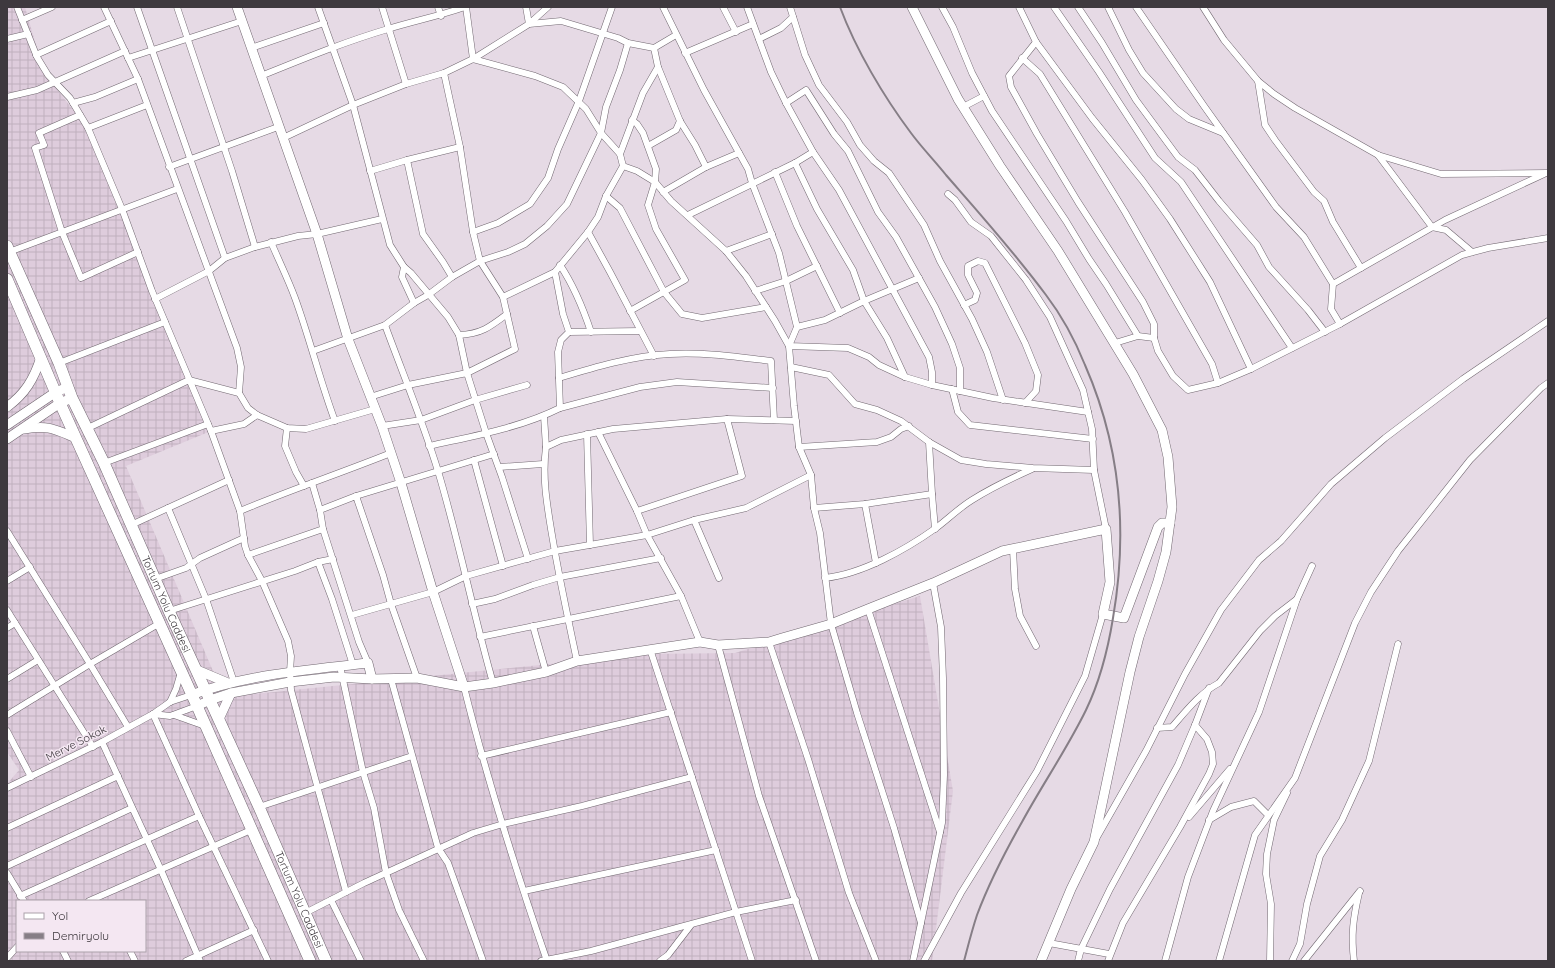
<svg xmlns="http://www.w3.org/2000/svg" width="1555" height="968" font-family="Quicksand,sans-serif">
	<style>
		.industrial { fill: url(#industrial-grid); fill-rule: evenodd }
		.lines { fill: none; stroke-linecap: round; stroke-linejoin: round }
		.street-casing { stroke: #726871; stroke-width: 7 }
		.secondary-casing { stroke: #726871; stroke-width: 10 }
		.highway-casing { stroke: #726871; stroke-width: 12 }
		.street { stroke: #fff; stroke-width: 6 }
		.secondary { stroke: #fff; stroke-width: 9 }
		.highway { stroke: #fff; stroke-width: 11 }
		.rail { stroke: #867e86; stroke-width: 2 }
		.labels { text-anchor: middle; stroke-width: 3; stroke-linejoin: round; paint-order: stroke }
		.street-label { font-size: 11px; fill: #3e393e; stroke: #f4e7f2 }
	</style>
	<defs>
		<pattern id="industrial-grid" width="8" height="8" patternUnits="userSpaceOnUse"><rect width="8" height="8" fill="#deccdc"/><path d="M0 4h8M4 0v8" fill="none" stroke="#c0b0be"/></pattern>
	</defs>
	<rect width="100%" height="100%" fill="#e6dae5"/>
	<path class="industrial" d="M7 7H25L44 73 81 120 211 431 126 466 224 697 648 654 735 653 920 596 953 791 932 961H12L7 950V784L19 770 7 752ZM17 901H145V951H17Z"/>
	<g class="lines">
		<defs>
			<g id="street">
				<path d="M17 7 37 57 48 75 70 98 88 128 122 209 152 291 211 431 240 511 245 546 248 555 262 581 288 641 291 656 290 672 291 690 346 892"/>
				<path d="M104 7 138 79 237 348 241 367 239 393 248 408 257 415 287 428 306 429 375 409"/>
				<path d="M137 7 225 258"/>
				<path d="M177 7 232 171 255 247"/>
				<path d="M382 7 406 84"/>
				<path d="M438 7 441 16"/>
				<path d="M466 7 473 59 535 76 563 87 586 109 601 133 620 154"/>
				<path d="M526 7 529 24 548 7"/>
				<path d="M663 7 704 90 748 169 752 183 779 253 797 327 789 346 848 348 869 357 879 365 905 377 932 385 993 398 1088 412"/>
				<path d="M723 7 736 32"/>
				<path d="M747 7 771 72 786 103 813 152 839 190 929 357 932 372V385"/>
				<path d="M790 7 805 55 819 85 847 122 860 145 874 161 889 173 924 225 940 261 972 319 987 352 1003 400"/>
				<path d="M942 7 953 27 972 73 992 111 1066 221 1089 259 1106 284 1138 336"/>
				<path d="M1019 7 1036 42 1092 118 1142 180 1170 219 1210 282 1251 369"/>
				<path d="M1054 7 1099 72 1155 158 1181 182 1292 348"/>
				<path d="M1078 7 1102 43 1136 100 1178 157 1195 170 1219 201 1257 245 1269 267 1308 310 1325 332"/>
				<path d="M1108 7 1129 50 1143 73 1176 109 1189 119 1223 133"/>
				<path d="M1136 7 1204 106 1276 207 1304 237 1333 284 1331 309 1340 324"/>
				<path d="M1203 7 1224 40 1258 81 1274 94 1295 108 1378 155 1441 174 1547 173"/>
				<path d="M22 20 52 7"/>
				<path d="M7 39 28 34"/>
				<path d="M759 39 781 28 793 17"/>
				<path d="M1036 42 1009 76 1011 87 1037 134 1078 202 1143 302 1154 324V338L1158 351 1173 376 1188 390 1218 383 1251 369 1340 324 1462 255 1488 248 1548 238"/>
				<path d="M251 48 324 23"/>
				<path d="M685 53 753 24"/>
				<path d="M36 55 111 21"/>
				<path d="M128 58 242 21"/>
				<path d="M1022 58 1040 74 1125 212 1212 364 1218 383"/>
				<path d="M658 67 680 121 695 145 706 167 663 192"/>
				<path d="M444 73 473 59 529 24 561 21 618 38 628 43 654 48 676 35"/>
				<path d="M261 76C303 59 344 42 388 29 414 21 439 16 465 7"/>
				<path d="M1258 81 1265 125 1275 140 1314 192 1324 201 1333 222 1361 268"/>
				<path d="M7 97 37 90 125 51"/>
				<path d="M73 103 95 97 138 79"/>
				<path d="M786 103 806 90 834 134 848 151 878 212 896 237 935 307 952 344 960 368V391"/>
				<path d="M963 107 984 96"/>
				<path d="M80 115 39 133 44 145 35 148 62 232 81 278 138 252"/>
				<path d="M88 128 147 105"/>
				<path d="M283 138 353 105 406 84 444 73 460 147 473 232 480 261 503 297 515 349 467 373 459 335 448 317 411 273 404 267"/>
				<path d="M648 146 676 130 680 121"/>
				<path d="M1378 155 1432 227 1446 230 1472 252"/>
				<path d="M407 160 423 234 443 262 452 277"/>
				<path d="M795 163 817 209 853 270 864 301 887 338 905 377"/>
				<path d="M623 166 637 171 655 182 671 201 726 251 746 276 775 321 789 346 794 406 799 447 811 475 814 508 820 533 831 624 857 713 894 828 921 923"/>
				<path d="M169 167 278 127"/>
				<path d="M706 167 739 153"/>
				<path d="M370 171 407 160 460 147"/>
				<path d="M775 172 797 226 840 313"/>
				<path d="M948 194 955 200 971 222 991 236 1026 280 1050 317 1083 390 1092 429 1094 470 1106 529"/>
				<path d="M606 196 620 208 664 292 682 314 702 318 766 307"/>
				<path d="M688 215 795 163 813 152"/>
				<path d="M473 232 498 223 530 204 548 178 558 149 579 101 612 7"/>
				<path d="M588 232 610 272 654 356"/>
				<path d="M271 242C279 261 288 279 295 298 310 339 320 381 335 421"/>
				<path d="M726 251 772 234"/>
				<path d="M9 252 177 189"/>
				<path d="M560 265C574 286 583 308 591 332"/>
				<path d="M1333 284 1445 220 1544 174"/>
				<path d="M755 291 786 281 817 266"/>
				<path d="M503 297 555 272 588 232 598 217 606 196 623 166 620 154 643 93 658 67 654 48"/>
				<path d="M155 299 209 271 225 258 255 247 298 236 317 234 382 219"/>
				<path d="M414 303 428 295 452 277 480 261 508 252 525 244 547 226 567 204 601 133 606 107 620 70 628 43"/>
				<path d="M964 305 975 300 977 293 968 275V266L978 261 985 263 1025 343 1038 375 1036 391 1025 403"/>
				<path d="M630 311 685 280 656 229 648 205 655 182 656 169 643 133 637 124 632 120"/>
				<path d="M385 325C403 374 423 422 438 471 459 541 473 613 493 683"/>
				<path d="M797 327 825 320 864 301 919 278"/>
				<path d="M569 332 640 331"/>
				<path d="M459 335C481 334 490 327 507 314"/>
				<path d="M1115 343 1138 336 1154 338"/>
				<path d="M313 351 385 325 414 303 402 277 404 267 390 245 353 105 318 7"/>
				<path d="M59 363 165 322"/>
				<path d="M791 367 829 375 855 404 877 410 901 421 929 442 961 460 986 464 1033 468 1094 470"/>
				<path d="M559 378C595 367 632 356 670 354 704 352 738 357 771 361L774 420"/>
				<path d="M952 389 958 412 970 425 1093 439"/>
				<path d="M370 397 408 385 467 373 486 433 502 477 528 559"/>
				<path d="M560 408 640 387 677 382 773 388"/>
				<path d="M544 416 546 447"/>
				<path d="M382 426 421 420 475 400 527 385"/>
				<path d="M88 428 189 380 239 393"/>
				<path d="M287 428 285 446 296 472 304 486"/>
				<path d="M211 431 244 424 257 415"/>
				<path d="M598 432 637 511 647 535 681 596 700 642"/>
				<path d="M587 434 590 545"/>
				<path d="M429 446C473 436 520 428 560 408L558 352 561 340 569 332 563 314 555 272"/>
				<path d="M799 447 877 442 891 437 901 429 909 426"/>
				<path d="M474 460 503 566"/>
				<path d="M104 463 208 424"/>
				<path d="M499 467 543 464"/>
				<path d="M312 483 320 510"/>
				<path d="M932 494 935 529"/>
				<path d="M356 496 494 454"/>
				<path d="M865 504 876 563"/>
				<path d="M168 508 206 599 234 682"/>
				<path d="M814 508 865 504 932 494 929 442"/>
				<path d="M240 511C290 490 341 473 391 453"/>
				<path d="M637 511 742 476 727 419"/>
				<path d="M694 520 719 578"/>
				<path d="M131 525 229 480"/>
				<path d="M323 529 359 642 368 663"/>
				<path d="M7 531 90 664 128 727"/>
				<path d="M1013 549 1015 589 1020 616 1036 646"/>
				<path d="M248 555 323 529 320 510 356 496 383 575 391 604 417 678"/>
				<path d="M318 562 332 599 353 665"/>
				<path d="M825 578C862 574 905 550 936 528 948 519 959 508 972 500 991 488 1012 478 1032 469"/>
				<path d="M155 579 186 568 200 558 244 538"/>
				<path d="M7 581 30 567"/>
				<path d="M472 604 495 599 533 585 560 577 661 558"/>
				<path d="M868 609 940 832"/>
				<path d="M7 610 93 747"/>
				<path d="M169 611 295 571 318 562 333 559"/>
				<path d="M352 615 433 592 466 576 555 551 647 535 694 520 746 508 811 475"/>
				<path d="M533 626 546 672"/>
				<path d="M7 628 15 623"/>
				<path d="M480 637 681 596"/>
				<path d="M769 642 808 759 849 893 876 961"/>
				<path d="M718 645 759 796 816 961"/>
				<path d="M650 649 752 961"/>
				<path d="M577 661C568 619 559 577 552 535 547 505 542 477 546 447L561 440 613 429 727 419 796 421"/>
				<path d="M340 666 363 772 374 808 386 873 399 910 424 961"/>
				<path d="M7 679 38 660"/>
				<path d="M391 679 438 848 448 863 483 961"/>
				<path d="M464 687C487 779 516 871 547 961"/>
				<path d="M170 702 176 689 181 672"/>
				<path d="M153 714 199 816 268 961"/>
				<path d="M153 714 170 716 197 706"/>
				<path d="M7 715 90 664 160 623"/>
				<path d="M174 715 205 726"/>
				<path d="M1157 728 1172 727C1186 711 1200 693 1219 683L1260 631 1275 616 1297 599 1312 566"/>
				<path d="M7 731 31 777"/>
				<path d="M102 742 161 870 200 961"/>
				<path d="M481 756 671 712"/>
				<path d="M7 788 102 742 153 714 170 702 191 695"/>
				<path d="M259 807 412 756"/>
				<path d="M1189 817 1230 769"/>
				<path d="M1209 820 1231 807 1254 801 1268 815"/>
				<path d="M7 828 118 776"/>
				<path d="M1097 837 1146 751 1185 674 1221 610 1259 560 1281 541 1331 484 1385 438 1463 379 1548 321"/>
				<path d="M7 866 132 808"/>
				<path d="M7 873 24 901"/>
				<path d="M524 891 716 850"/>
				<path d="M20 896 199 816"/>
				<path d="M331 900 361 961"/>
				<path d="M89 901 251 830"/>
				<path d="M305 913 364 883 473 833 503 824 582 806 692 777"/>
				<path d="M1049 943 1109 954"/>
				<path d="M63 951 68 961"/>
				<path d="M130 951 135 961"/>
				<path d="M7 958 17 947"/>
				<path d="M186 961 254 930"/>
				<path d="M541 961 591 951 736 912 796 900"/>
				<path d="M660 961 668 955 691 925"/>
				<path d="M913 961 942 823 944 775 943 678 941 627 933 583"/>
				<path d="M924 961 961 893 1037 771 1085 676 1103 614"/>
				<path d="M1078 961 1081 949 1110 889 1178 765 1195 725 1209 688"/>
				<path d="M1108 961 1123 923 1180 827 1209 774 1213 764 1212 752 1207 739 1195 725"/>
				<path d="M1165 961 1188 877 1213 811 1259 712 1297 599"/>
				<path d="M1219 961 1255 835 1295 778 1355 623 1371 592 1398 551 1470 460 1541 388 1548 383"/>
				<path d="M1270 961 1271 904 1266 874 1267 854 1274 820 1287 793"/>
				<path d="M1292 961 1300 944 1307 904 1320 856 1342 820 1369 761 1398 644"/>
				<path d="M1304 961 1360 891"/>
				<path d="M1354 961C1351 935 1353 919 1359 893"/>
			</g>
			<g id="secondary">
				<path d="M237 7 317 234 348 339 382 426 401 483 433 592 464 687"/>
				<path d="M912 7 958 99 1000 166 1058 251 1133 374 1162 430 1168 457 1172 507 1166 552 1158 581 1139 637 1130 672 1094 842 1071 889 1041 961"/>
				<path d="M7 407C25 394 34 379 41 357"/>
				<path d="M7 425 56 392 68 387"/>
				<path d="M24 429C49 425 54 429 76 438"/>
				<path d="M7 439 60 403 72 398"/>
				<path d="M197 670 228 683"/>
				<path d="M191 695C248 674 309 670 368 663L372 679"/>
				<path d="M197 706 210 700 231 693 290 682 334 677 372 679 417 678 464 687 493 683 546 672 577 661 700 642 718 645 769 642 782 638 831 624 868 609 933 583 1002 551 1106 529 1110 582 1103 614 1124 618 1158 527 1162 523H1170"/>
				<path d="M219 719 231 693"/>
			</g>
			<g id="highway">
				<path id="s1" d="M7 246 59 363 72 398 104 463 169 611 259 807 326 961"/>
				<path d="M7 279 60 403 197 706 310 961"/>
			</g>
		</defs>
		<use href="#street" class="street-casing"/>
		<use href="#secondary" class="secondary-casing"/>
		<use href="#highway" class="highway-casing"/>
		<use href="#street" class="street"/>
		<use href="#secondary" class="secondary"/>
		<use href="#highway" class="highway"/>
		<path class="rail" d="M840 7C856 50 884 97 911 133 922 148 935 161 946 175 980 214 1015 253 1046 295 1062 316 1075 340 1085 365 1120 445 1128 531 1113 618 1108 649 1100 681 1086 710 1067 749 1042 785 1022 822 1005 852 989 883 977 915 972 930 968 946 964 961"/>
	</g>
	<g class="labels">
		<g class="street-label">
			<text dy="4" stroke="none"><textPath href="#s1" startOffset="392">Tortum Yolu Caddesi</textPath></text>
			<text transform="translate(76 743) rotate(-27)" y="4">Merve Sokak</text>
			<text dy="4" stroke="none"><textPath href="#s1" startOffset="716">Tortum Yolu Caddesi</textPath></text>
		</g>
	</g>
	<rect width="1555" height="968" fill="none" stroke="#3e393e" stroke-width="16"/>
	<rect x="16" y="900" width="130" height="52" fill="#f4e7f2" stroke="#aba1aa"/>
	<rect x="24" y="913" width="20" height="6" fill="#ffffff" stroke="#aba1aa"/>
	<text x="52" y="920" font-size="12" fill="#3e393e">Yol</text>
	<rect x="24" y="933" width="20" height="6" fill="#867e86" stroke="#aba1aa"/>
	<text x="52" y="940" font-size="12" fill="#3e393e">Demiryolu</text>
</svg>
